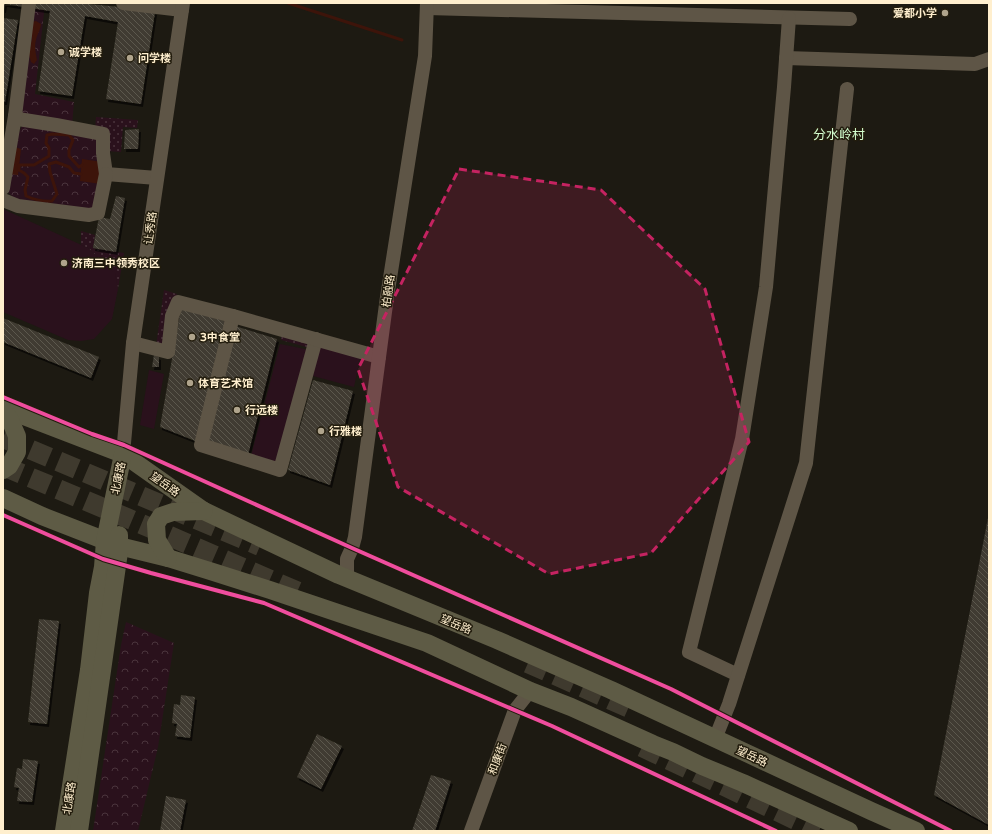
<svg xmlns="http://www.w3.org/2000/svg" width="992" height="834" font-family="'Varela Round','Noto Sans SC',sans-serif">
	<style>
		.grass { fill: url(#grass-dots) }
		.forest { fill: url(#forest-crowns) }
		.pitch { fill: #2a111c }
		.water { fill: #3d140a }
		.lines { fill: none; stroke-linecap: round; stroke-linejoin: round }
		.stream { stroke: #3d140a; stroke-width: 3 }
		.building { fill: url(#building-back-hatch); filter: url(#shadow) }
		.highway-tunnel { stroke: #3f3a2e; stroke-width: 20; stroke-dasharray: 20 10; stroke-linecap: butt }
		.minor { stroke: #5e5546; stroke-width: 14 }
		.major { stroke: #5e5b45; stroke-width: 18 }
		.cycleway-casing { stroke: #221c0d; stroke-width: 6 }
		.cycleway { stroke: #ef4d9e; stroke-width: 4 }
		.marked { fill: #c52361; fill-opacity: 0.2; stroke: #c52361; stroke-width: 3; stroke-dasharray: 8 5; stroke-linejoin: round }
		.poi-dot { fill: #b0a48c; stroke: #221c0d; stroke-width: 1.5 }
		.labels { text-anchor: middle; stroke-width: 3; stroke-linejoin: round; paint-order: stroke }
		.poi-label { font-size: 11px; font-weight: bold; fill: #ffefce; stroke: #221c0d; text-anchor: start }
		.street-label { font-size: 11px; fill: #ffefce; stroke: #221c0d }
		.quarter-label { font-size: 13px; fill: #d4ffd0; stroke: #221c0d }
	</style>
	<defs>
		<pattern id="grass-dots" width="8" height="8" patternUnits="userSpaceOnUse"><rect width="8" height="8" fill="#2a111c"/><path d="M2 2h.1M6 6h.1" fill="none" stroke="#4a343c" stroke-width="1.8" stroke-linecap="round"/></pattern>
		<pattern id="forest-crowns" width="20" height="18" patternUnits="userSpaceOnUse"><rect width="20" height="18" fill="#2a111c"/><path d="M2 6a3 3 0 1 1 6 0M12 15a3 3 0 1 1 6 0" fill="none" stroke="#4a343c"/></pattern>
		<pattern id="building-back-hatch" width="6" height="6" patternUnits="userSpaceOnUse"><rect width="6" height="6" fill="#3f3b30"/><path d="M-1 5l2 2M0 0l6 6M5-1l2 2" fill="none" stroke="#5c584d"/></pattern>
		<filter id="shadow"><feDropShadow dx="2" dy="3" stdDeviation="0" flood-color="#0009"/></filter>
	</defs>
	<rect width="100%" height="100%" fill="#1d1a12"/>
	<g class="grass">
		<path d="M96 117 138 120 137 128 123 127 121 152 106 151 95 129Z"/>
		<path d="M81 231 95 235 93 248 124 253 118 289 114 273 88 248 81 245Z"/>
		<path d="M164 290 177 294 164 348 156 346Z"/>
		<path d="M282 333 312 340 310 348 281 340Z"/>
	</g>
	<g class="forest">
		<path d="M29 3H45L35 94 74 102 72 125 20 116Z"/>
		<path d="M22 126 101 139 96 210 14 199 8 192 14 143Z"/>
		<path d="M126 622 174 643 158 747 138 831H93L121 645Z"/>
	</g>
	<g class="pitch">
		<path d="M3 209 88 248 115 273 118 289 112 319 94 339 81 341 68 340 3 312Z"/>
		<path d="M319 343 361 354 354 387 313 376Z"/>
		<path d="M280 344 310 350 277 466 251 456Z"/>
		<path d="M149 370 164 374 154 429 140 425Z"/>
	</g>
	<g class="water">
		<path d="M36 21 41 24C40 32 37 34 36 40 34 47 36 54 37 60L34 64 31 62 28 51 30 48 32 38 30 34 31 22Z"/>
		<path d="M11 146 21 149 18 175 7 174Z"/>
		<path d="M82 159 102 162 101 184 80 181Z"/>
	</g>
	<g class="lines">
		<g class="stream">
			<path d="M288 3 402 40"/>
			<path d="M81 174 74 173 69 167 56 162 49 164 50 172 57 194 52 201C43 202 35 200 26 196L25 190 28 177 24 173 19 170V165H34L49 156V148L46 143 47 135 53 134 69 135 73 140 69 150V156L79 167 82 165"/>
		</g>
	</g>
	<g class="building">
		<path d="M3 3H79L120 7 155 12 141 104 106 99 118 22 85 16 72 96 38 91 50 11 5 4 4 10H3Z"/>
		<path d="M3 18 18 20 5 102H3Z"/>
		<path d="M139 129 138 149H124L125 130Z"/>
		<path d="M116 196 125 198 116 252 93 248 99 217 110 219Z"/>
		<path d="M181 308 226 321 198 442 160 427Z"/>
		<path d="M3 318 99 357 91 378 3 342Z"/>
		<path d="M235 326 277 339 248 455 206 443Z"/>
		<path d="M154 355 159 357V367H152Z"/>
		<path d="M313 380 353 391 330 485 288 470Z"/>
		<path d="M988 518H989V825L934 795Z"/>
		<path d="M39 619 59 621 47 724 28 722Z"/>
		<path d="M181 695 195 697 190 738 175 736 177 724 172 723 174 704 180 705Z"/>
		<path d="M317 734 342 746 321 789 297 777Z"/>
		<path d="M23 759 38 761 32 802 17 801 19 788 14 787 17 768 22 769Z"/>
		<path d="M431 775 451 781 435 831H412Z"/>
		<path d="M166 796 186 800 180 831H160Z"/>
	</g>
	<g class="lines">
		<g class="highway-tunnel">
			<path d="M3 438 260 546"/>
			<path d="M3 466 158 531 303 594"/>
			<path d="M528 663 636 711"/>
			<path d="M642 747 819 831"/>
		</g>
		<g class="minor">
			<path d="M123 3 182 10"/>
			<path d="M427 8 850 19"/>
			<path d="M786 58 975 64 989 59"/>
			<path d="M15 116 18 119 56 125 103 134V153L106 174 157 178"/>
			<path d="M3 188 15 116 29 3"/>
			<path d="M3 200 18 206 89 215 98 213 106 174"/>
			<path d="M233 316 201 445 280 470 316 339"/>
			<path d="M133 343 168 352 172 316 178 302 233 316 379 357"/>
			<path d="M123 454 133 343 183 3"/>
			<path d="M347 578V559L352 548 355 537 387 297 425 56 427 3"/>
			<path d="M738 675 689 652 742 439 766 287 784 87 789 18"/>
			<path d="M715 739 729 704 806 463 847 89"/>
			<path d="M471 831 515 710 530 691"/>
		</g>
		<g class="major">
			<path d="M3 408 123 454 204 511 339 575 497 640 611 690 871 811 916 831"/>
			<path d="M3 410 10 420 17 436V452L9 466 3 470"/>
			<path d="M3 498 42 516 119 546 168 558 210 571 270 590 427 643 530 691 571 707 653 744 673 752 702 766 743 783 849 831"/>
			<path d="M168 558 157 540 156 524 161 516 173 512 204 511"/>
			<path d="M64 831 89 670 98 593 103 567 105 541 123 454"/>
			<path d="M79 831 119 552V535"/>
		</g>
		<defs>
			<g id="cycleway">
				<path d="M3 397 92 434 124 445 352 548 671 689 951 831"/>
				<path d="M3 515 103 559 151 573 264 603 552 726 776 831"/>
			</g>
		</defs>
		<use href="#cycleway" class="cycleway-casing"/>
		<use href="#cycleway" class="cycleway"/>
	</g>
	<path class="marked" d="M459 169 601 190 705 289 749 442 651 553 549 574 398 487 358 369Z"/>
	<g class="poi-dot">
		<circle cx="945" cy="13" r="4"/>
		<circle cx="61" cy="52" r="4"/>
		<circle cx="130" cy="58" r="4"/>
		<circle cx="64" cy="263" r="4"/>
		<circle cx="192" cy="337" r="4"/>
		<circle cx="190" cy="383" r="4"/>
		<circle cx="237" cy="410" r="4"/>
		<circle cx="321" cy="431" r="4"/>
	</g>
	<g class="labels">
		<g class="poi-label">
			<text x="937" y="17" text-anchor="end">爱都小学</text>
			<text x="69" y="56">诚学楼</text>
			<text x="138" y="62">问学楼</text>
			<text x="72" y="267">济南三中领秀校区</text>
			<text x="200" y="341">3中食堂</text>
			<text x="198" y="387">体育艺术馆</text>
			<text x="245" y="414">行远楼</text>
			<text x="329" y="435">行雅楼</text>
		</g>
		<g class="street-label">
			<text transform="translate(150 228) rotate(-82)" y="4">让秀路</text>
			<text transform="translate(388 291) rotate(-82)" y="4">柏融路</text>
			<text transform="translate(118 478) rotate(-78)" y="4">北康路</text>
			<text transform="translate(165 484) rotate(35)" y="4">望岳路</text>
			<text transform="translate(456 624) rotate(23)" y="4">望岳路</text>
			<text transform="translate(752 756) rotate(25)" y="4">望岳路</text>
			<text transform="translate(497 759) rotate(-70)" y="4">和康街</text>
			<text transform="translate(69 798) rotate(-81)" y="4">北康路</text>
		</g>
		<g class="quarter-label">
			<text x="839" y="139">分水岭村</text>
		</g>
	</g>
	<rect width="992" height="834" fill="none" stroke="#ffefce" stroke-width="8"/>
</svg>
